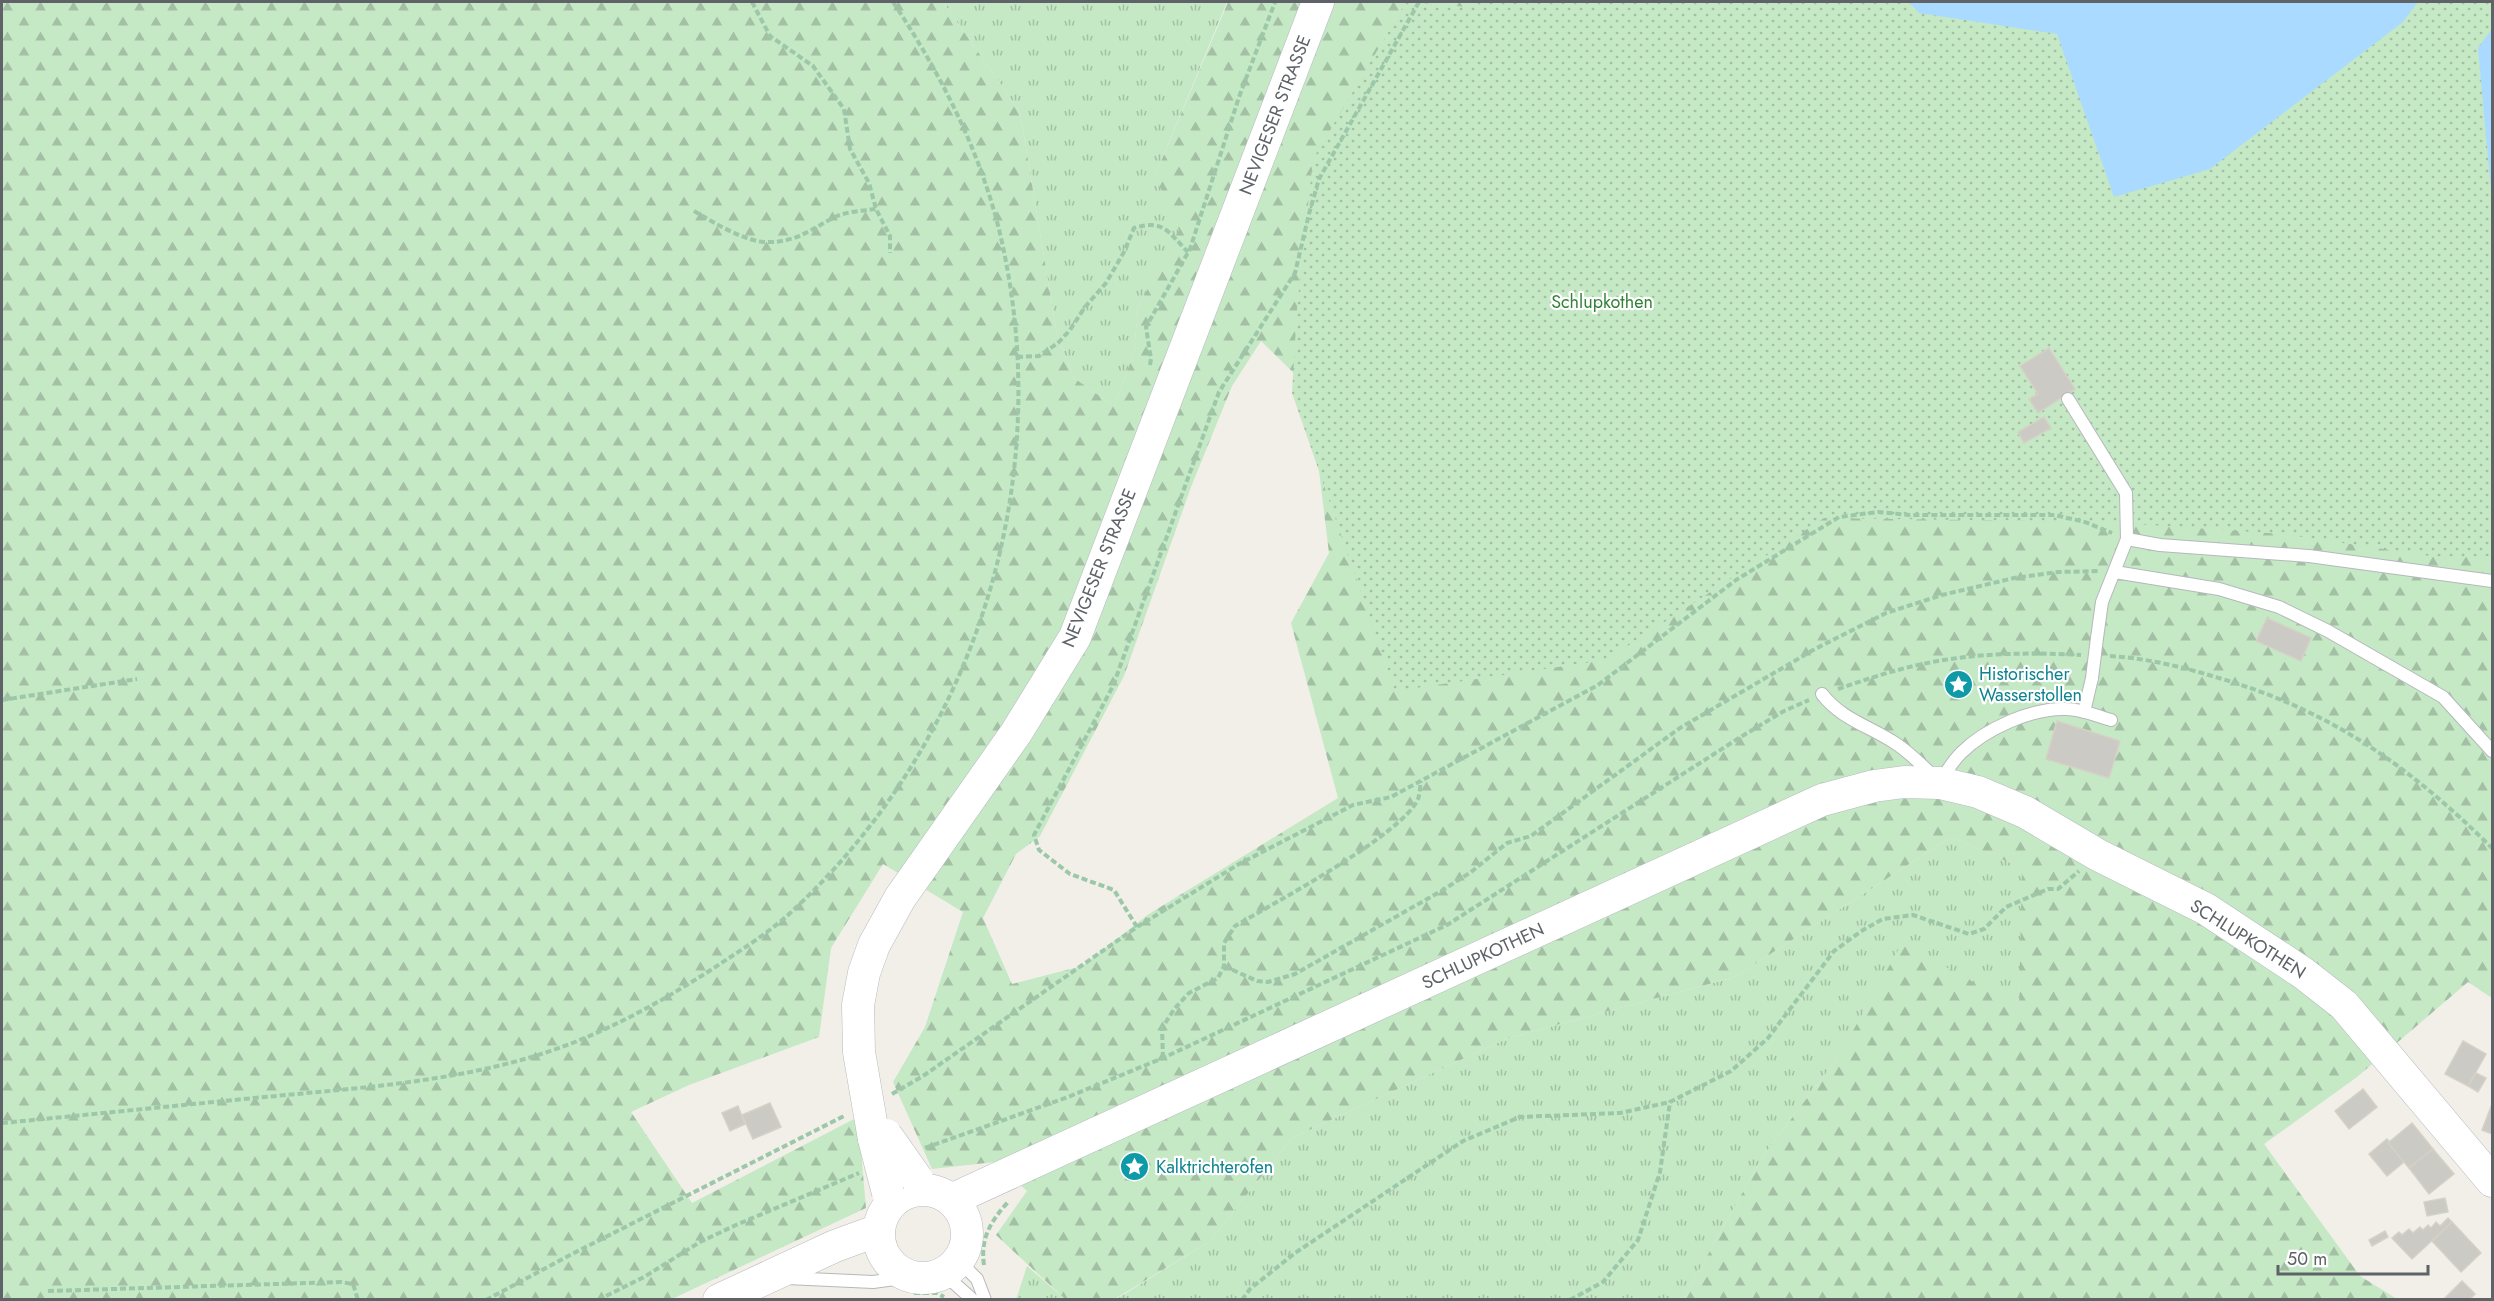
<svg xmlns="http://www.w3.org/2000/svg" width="2494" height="1301" font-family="Jost,sans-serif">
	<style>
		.grass { fill: url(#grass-tufts) }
		.forest { fill: url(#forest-firs); fill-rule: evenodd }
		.park { fill: url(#park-dots) }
		.water { fill: #aadaff }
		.building { fill: #cccac5; stroke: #d6d1c6; stroke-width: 1.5 }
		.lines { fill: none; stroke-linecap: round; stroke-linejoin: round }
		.lane-casing { stroke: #b5b8bc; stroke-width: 14 }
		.secondary-casing { stroke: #b6babf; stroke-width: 33 }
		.path { stroke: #9cc7a9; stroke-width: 4; stroke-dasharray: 6 3; stroke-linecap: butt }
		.lane { stroke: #fff; stroke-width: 12 }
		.secondary { stroke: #fff; stroke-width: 32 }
		.lane-bridge-casing { stroke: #b5b8bc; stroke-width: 14; stroke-linecap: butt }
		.secondary-bridge-casing { stroke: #b6babf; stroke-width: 33; stroke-linecap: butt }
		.lane-bridge { stroke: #fff; stroke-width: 12 }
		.secondary-bridge { stroke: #fff; stroke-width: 32 }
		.labels { text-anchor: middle; stroke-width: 4.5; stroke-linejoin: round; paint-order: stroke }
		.street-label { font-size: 18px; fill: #5f6368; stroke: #fff }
		.park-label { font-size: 18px; fill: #348238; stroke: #fff }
		.culture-label { font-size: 18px; fill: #0d838f; stroke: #fff; text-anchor: start }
	</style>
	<defs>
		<pattern id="grass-tufts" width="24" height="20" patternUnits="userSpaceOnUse" patternTransform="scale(1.5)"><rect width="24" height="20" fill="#c5e8c5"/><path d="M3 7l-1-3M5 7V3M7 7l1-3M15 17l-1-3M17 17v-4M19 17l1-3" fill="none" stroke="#a3c0a4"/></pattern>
		<pattern id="forest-firs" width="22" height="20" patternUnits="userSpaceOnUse" patternTransform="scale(1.5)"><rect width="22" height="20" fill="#c5e8c5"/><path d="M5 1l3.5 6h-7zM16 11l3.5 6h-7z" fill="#a3c0a4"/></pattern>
		<pattern id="park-dots" width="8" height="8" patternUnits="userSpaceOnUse" patternTransform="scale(1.5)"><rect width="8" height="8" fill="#c5e8c5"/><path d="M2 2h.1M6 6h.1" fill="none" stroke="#a3c0a4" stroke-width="1.8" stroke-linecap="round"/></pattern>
	</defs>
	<rect width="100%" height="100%" fill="#f1efe8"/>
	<g class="grass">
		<path d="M943 2H1227L1155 176 1180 230 1138 307 1134 353 1114 406 1074 378 1057 335 1020 112Z"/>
		<path d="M1951 837 2023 868 2019 1008 1839 1056 1763 1156 1683 1299 1115 1300 1210 1241 1292 1138 1508 1038 1735 977Z"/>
		<path d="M1027 1266 1065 1299 1016 1300Z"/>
	</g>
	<path class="forest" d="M2 2H943L1020 112 1057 335 1074 378 1114 406 1134 353 1138 307 1179 230 1155 176 1228 2H2492V998L2468 982 2357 1077 2264 1144 2360 1276 2397 1299H1683L1763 1156 1839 1056 1902 943 2019 1007 2022 868 1951 837 1735 977 1508 1038 1292 1138 1210 1241 1115 1299H1065L996 1235 1027 1191 995 1162 932 1169 893 1082 925 1027 963 912 883 864 831 948 819 1037 689 1085 631 1112 692 1203 858 1117 866 1208 672 1299 2 1300ZM1261 341 1309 388 1329 553 1291 623 1338 798 1149 914 1082 966 1012 984 983 918 1016 854 1040 836 1124 676 1191 487 1232 386Z"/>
	<path class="park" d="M1406 2 1468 7 1470 2H2492V556L2443 558 2282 534 2106 522 1824 518 1606 660 1395 691 1292 393 1297 309 1313 159Z"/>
	<g class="water">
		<path d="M1909 2H2418L2403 22 2210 169 2114 197 2057 34 1919 13Z"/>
		<path d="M2492 29V201L2478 48Z"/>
	</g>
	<g class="building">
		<path d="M2049 348 2075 389 2038 413 2029 399 2038 394 2020 366Z"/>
		<path d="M2044 417 2051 428 2024 443 2018 432Z"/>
		<path d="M2267 618 2311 638 2301 661 2256 641Z"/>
		<path d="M2057 721 2120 741 2109 778 2046 759Z"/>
		<path d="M2463 1041 2486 1054 2468 1086 2445 1074Z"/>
		<path d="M2476 1073 2486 1078 2478 1092 2468 1086Z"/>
		<path d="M2363 1089 2377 1107 2349 1129 2335 1111Z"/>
		<path d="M770 1103 781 1127 753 1139 742 1115Z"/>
		<path d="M2492 1104V1134L2482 1130Z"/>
		<path d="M738 1106 745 1124 730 1131 722 1113Z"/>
		<path d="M2412 1123 2433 1149 2409 1168 2388 1143Z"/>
		<path d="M2387 1139 2390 1142 2388 1143 2404 1162 2387 1176 2369 1154Z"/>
		<path d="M2433 1149 2454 1174 2429 1194 2409 1168Z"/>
		<path d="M2445 1198 2448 1212 2427 1216 2424 1202Z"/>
		<path d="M2448 1218 2452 1222 2412 1259 2392 1238 2399 1232 2402 1235 2409 1229 2413 1233 2420 1227 2423 1230 2428 1225 2431 1228 2436 1222 2440 1226Z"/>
		<path d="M2452 1222 2481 1253 2461 1272 2432 1241Z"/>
		<path d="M2385 1231 2388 1237 2372 1246 2369 1240Z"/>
		<path d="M2462 1281 2475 1294 2469 1300H2443Z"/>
	</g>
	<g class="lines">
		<defs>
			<g id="lane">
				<path d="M2068 399 2126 493 2127 539 2102 602 2097 638"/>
				<path d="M2127 539 2160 545 2309 556 2492 581"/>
				<path d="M2115 572 2219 589 2279 607 2328 631 2443 697 2492 751"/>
				<path d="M1822 694C1841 719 1869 726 1895 743 1912 754 1926 769 1940 783 1946 772 1952 762 1961 753 1985 729 2031 708 2066 709 2082 709 2097 716 2111 720"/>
				<path d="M2084 712 2092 678"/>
				<path d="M959 1261 977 1279 985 1300"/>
				<path d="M944 1274 973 1300"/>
				<path d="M787 1278 873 1282 910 1277"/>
			</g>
			<g id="secondary">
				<path d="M874 1139 859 1052 858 1005 864 973 874 945 900 898 1016 733 1075 637 1318 2"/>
				<circle cx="923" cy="1234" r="44"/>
				<path d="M951 1200 1822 800 1874 786 1904 782 1940 783 1978 792 2025 812 2098 855 2206 909 2303 973 2344 1005 2492 1181"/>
				<path d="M719 1300 835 1246 879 1230"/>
			</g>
		</defs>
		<use href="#lane" class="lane-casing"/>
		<use href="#secondary" class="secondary-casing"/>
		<g class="path">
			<path d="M752 2 770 36 813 66 844 109 850 149 869 183 876 209 890 236V253"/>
			<path d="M694 211C713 222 745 242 766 242 796 243 811 229 835 217 847 211 863 211 876 209"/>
			<path d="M1017 357 1039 356 1058 343 1070 330 1085 307 1106 283 1124 252 1134 228C1164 219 1168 232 1188 252"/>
			<path d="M1150 365 1151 359 1146 327 1190 249 1239 97 1275 2"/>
			<path d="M2110 656C2144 658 2179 666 2212 676 2329 709 2407 764 2492 848"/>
			<path d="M1838 689C1864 680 1891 671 1918 665 1971 653 2027 652 2081 655"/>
			<path d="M2 700 137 679"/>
			<path d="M1137 927 1114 890 1070 874 1039 850 1034 835 1113 686 1219 392 1295 273 1309 214 1319 179 1419 2"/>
			<path d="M1224 966 1257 981 1268 982 1295 974 1443 890 1471 872 1507 843 1531 836 1680 728 1815 649 1886 613 1942 595 2014 578 2058 572 2100 571"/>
			<path d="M1163 1058 1162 1028 1175 1008 1189 993 1218 978 1224 966V943L1235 926C1274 903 1402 835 1418 799 1420 794 1420 786 1421 781"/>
			<path d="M892 1094 923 1076 1137 927 1239 864 1353 805 1391 797 1598 685 1736 580 1839 517 1878 512 1910 515H2055L2085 522 2112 533"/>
			<path d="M2 1123C96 1114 191 1104 286 1095 383 1086 484 1078 575 1042 630 1020 681 990 729 958 749 945 770 931 788 915 968 751 1052 500 1006 262 989 168 945 80 893 2"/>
			<path d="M925 1148 1068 1097 1163 1058 1447 925 1739 738 1784 711 1809 700"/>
			<path d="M984 1265C980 1238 991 1221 1008 1202"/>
			<path d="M48 1291 341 1282 353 1284 358 1300"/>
			<path d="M914 1293H937L944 1297"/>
			<path d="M486 1300 574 1253 844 1116"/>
			<path d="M598 1300 644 1277 700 1242 736 1225 859 1173"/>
			<path d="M1242 1300 1250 1289 1295 1253 1463 1141 1520 1117 1620 1113 1670 1102"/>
			<path d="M1570 1300 1603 1282 1638 1240 1660 1172 1670 1102 1731 1071 1768 1038 1834 951 1863 930 1883 919 1913 915 1969 934 1984 929 2006 907 2048 889H2058L2079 871"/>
		</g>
		<use href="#lane" class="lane"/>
		<use href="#secondary" class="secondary"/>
		<defs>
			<path id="lane-bridge" d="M2092 678 2097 638"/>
			<g id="secondary-bridge">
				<path d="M886 1135 917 1179"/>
				<path d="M874 1139 888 1193"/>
			</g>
		</defs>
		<use href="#lane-bridge" class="lane-bridge-casing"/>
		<use href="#secondary-bridge" class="secondary-bridge-casing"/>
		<use href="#lane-bridge" class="lane-bridge"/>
		<use href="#secondary-bridge" class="secondary-bridge"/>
	</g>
	<defs>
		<symbol id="sight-disc" viewBox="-11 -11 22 22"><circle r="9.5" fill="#0f9aa8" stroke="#fff"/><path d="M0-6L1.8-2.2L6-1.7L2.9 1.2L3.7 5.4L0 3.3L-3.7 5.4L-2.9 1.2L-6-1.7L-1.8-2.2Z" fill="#fff"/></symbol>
	</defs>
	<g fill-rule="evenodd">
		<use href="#sight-disc" x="1942" y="668" width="33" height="33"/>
		<use href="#sight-disc" x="1118" y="1150" width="33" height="33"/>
	</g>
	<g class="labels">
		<g class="street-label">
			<text transform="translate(1275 115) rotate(-69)" y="6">NEVIGESER STRASSE</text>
			<text transform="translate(1099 568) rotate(-68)" y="6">NEVIGESER STRASSE</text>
			<text transform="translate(2248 939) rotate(32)" y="6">SCHLUPKOTHEN</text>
			<text transform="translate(1483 956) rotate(-25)" y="6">SCHLUPKOTHEN</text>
		</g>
		<g class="park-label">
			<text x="1602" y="308">Schlupkothen</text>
		</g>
		<g class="culture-label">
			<text x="1979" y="680">Historischer<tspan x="1979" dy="21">Wasserstollen</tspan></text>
			<text x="1156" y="1173">Kalktrichterofen</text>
		</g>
	</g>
	<rect width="2494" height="1301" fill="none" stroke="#5f6368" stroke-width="6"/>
	<path d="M2278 1265v9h150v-9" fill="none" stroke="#5f6368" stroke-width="3"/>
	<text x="2287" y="1265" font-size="18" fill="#5f6368" stroke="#ffffff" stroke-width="4.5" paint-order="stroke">50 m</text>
</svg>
